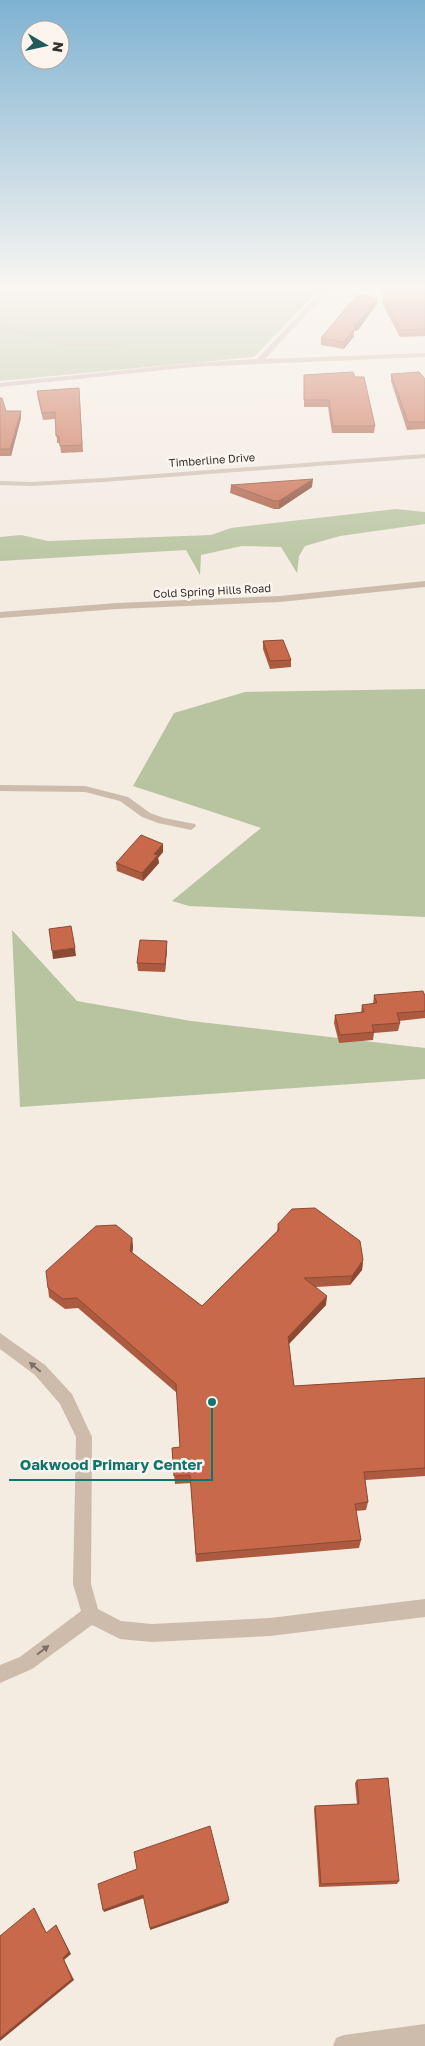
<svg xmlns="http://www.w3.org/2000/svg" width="425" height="2046" font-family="'Golos Text',sans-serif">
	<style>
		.green { fill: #b8c4a0 }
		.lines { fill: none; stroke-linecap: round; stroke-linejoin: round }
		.path { stroke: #b9a596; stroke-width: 2; stroke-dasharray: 1 1; stroke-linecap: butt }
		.service { fill: #cdbbac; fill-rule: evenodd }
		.minor { fill: #cdbbac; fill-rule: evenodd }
		.tertiary { fill: #cdbbac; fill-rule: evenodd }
		.wall { fill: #ac5a40 }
		.shaded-wall { fill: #8c4a34 }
		.building { fill: #c8694b; stroke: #8c4a34 }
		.oneway { fill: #7d6f65 }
		.labels { text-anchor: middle; stroke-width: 5; stroke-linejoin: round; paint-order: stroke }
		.far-street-label { font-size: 11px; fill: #3b302b; stroke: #fbf5ee }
		.leader { fill: none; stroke: #0f766e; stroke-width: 2 }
		.callout-dot { fill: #0f766e; stroke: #fbf5ee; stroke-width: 2 }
		.callout-label { font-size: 15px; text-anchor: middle; font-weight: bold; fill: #0f766e; stroke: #fbf5ee; stroke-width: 5; stroke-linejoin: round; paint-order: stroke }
	</style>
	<rect width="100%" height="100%" fill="#f4ebe1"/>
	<g class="green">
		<path d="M7 288H321L254 357 0 381V292H5Z"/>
		<path d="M396 509 425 512V524L340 536 305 546 299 556 297 573 281 547 242 546 201 555 200 575 186 550 0 561V537L21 535 48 541 211 535 231 528Z"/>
		<path d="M425 689V917L189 906 172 901 261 828 133 786 174 713 245 692Z"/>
		<path d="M12 930 77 1001 191 1021 425 1048V1079L20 1107Z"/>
	</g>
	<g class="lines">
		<g class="path">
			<path d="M0 291 4 288"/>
			<path d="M0 327 67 345H109L138 341"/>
		</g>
		<g class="service">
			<path d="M0 785 85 786 128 797 150 813 164 818 195 824 196 826 191 830 158 823 142 817 120 801 85 792 0 791Z"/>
			<path d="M0 1333 45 1365 72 1394 92 1437 91 1584 98 1609 121 1621 152 1624 270 1618 425 1599V1617L270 1636 152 1642 120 1639 92 1625 32 1669 0 1683V1665L20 1657 81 1611 73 1584 76 1437 60 1404 35 1375 0 1349Z"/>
		</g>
		<g class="minor">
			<path d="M324 288H331L265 359 425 353V357L193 367 0 387V383L193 363 257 359Z"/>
			<path d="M425 454V458L103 482 32 486 0 485V481L32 482 103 478Z"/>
			<path d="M425 2024V2046H333L336 2038 344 2035Z"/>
		</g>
		<path class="tertiary" d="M425 581V587L280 602 117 609 0 618V612L117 603 280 596Z"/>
	</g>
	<g class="wall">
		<path d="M384 288H425V336L400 337 383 305Z"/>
		<path d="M377 298V304L358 330 354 331V336L344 349 321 345V338Z"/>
		<path d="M391 374 425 379V429L407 430 391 381Z"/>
		<path d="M304 375 375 426 374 433H332L328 407H304Z"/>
		<path d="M79 388 83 452 61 453 60 443H57L56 419 43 420 38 399 37 391Z"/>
		<path d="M0 398 6 411 21 418 11 456H0Z"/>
		<path d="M231 485 312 487 279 509H274L230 493Z"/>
		<path d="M263 641 291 660V667L270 669 263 649Z"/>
		<path d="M163 844V852L158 858 159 863 143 881 117 871 116 863Z"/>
		<path d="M167 949 165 972 138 971 137 963Z"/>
		<path d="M374 995 425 996V1018L399 1021 400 1023 398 1031 374 1033 373 1040 339 1043 334 1023 335 1015 361 1013 362 1005 373 1004Z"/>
		<path d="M278 1224 363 1260 362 1270 350 1285 316 1287 326 1305 289 1344 294 1386 425 1378V1476L365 1480 368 1502 366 1510 356 1511 361 1540 359 1548 196 1562 191 1483 175 1484 172 1448 180 1447 177 1393 78 1308 65 1309 49 1297 48 1288 132 1238 133 1248 132 1253 202 1306 277 1231Z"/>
		<path d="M357 1780 399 1881 397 1884 319 1887 314 1809 315 1806 357 1804 355 1783Z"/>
	</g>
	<g class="shaded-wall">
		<path d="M377 298V304L358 330 354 331V336L344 349V342L353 324Z"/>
		<path d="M21 411V418L11 456 10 449Z"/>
		<path d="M313 479 312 487 279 509V501Z"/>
		<path d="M163 844V852L158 858 159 863 143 881 142 873 154 854Z"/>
		<path d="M167 941V949L165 972V964Z"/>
		<path d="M75 948 76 956 53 959 52 951Z"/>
		<path d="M132 1238 133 1248 131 1261 130 1251Z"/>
		<path d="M363 1260 362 1270 350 1285 352 1276Z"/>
		<path d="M327 1296 326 1305 287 1346 288 1337Z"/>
		<path d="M143 1895 144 1898 104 1912 103 1910Z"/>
		<path d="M229 1900 228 1903 150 1930V1928Z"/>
		<path d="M34 1908 36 1911 48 1936 46 1933Z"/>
		<path d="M56 1925 71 1954 64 1960 74 1980 0 2041V2038L63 1958Z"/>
	</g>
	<g class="building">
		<path d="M384 288H425V329L401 330 384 298Z"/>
		<path d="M358 295 377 298 358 323 353 324 354 329 344 342 321 338 349 304Z"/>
		<path d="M353 372 355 377H364L375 426H333L329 400H304V375Z"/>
		<path d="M419 372 425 379V422H408L391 374Z"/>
		<path d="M79 388 82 445 60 446 59 436H56L55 412 42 413 37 391Z"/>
		<path d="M0 398H2L6 411H21L10 449H0Z"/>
		<path d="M313 479 279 501H274L231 485Z"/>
		<path d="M283 640 291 660 270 661 263 641Z"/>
		<path d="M141 835 163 844 154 854 158 855 142 873 116 863Z"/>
		<path d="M71 926 75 948 52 951 49 929Z"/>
		<path d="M140 940 167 941 165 964 137 963Z"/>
		<path d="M423 991 425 996V1011L397 1013 400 1023 372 1025 374 1032 340 1035 335 1015 364 1012 362 1005 377 1003 374 995Z"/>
		<path d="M315 1208 360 1241 363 1260 352 1276 304 1278 327 1296 288 1337 294 1386 425 1378V1468L364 1472 368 1502 355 1504 361 1540 196 1554 190 1475 174 1476 172 1448 180 1447 176 1384 77 1298 63 1299 48 1288 46 1271 96 1226 116 1225 132 1238 130 1251 202 1306 279 1230 278 1224 292 1209Z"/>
		<path d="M388 1778 399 1881 321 1884 315 1806 359 1804 357 1780Z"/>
		<path d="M210 1826 229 1900 150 1928 143 1895 103 1910 98 1884 137 1869 134 1852Z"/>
		<path d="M34 1908 46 1933 56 1925 69 1952 63 1958 72 1979 0 2038V1936Z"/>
	</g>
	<defs><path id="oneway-solid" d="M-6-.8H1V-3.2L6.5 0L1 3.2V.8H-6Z" transform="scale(1.25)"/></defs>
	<g class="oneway">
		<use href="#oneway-solid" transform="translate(35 1367) rotate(-140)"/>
		<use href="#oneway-solid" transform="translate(43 1650) rotate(-37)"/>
	</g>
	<linearGradient id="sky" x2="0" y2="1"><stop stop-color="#7eb2d2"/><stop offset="0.5" stop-color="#faf6f2"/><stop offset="1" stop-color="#faf6f2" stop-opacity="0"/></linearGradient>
	<rect width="425" height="575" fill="url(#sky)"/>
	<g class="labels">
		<g class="far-street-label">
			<text transform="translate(212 460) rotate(-4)" y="4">Timberline Drive</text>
			<text transform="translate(212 591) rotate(-3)" y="4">Cold Spring Hills Road</text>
		</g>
	</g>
	<path class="leader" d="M212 1402L212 1480H9"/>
	<circle class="callout-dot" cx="212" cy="1402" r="5"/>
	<g class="callout-label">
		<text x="111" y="1470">Oakwood Primary Center</text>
	</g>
	<g transform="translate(45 45) rotate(99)"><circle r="24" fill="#fbf5ee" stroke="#aea6a0"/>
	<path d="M0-4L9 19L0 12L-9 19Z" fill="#1f5a5e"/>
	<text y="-8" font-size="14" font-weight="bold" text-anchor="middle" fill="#3b302b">N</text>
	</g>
</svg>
